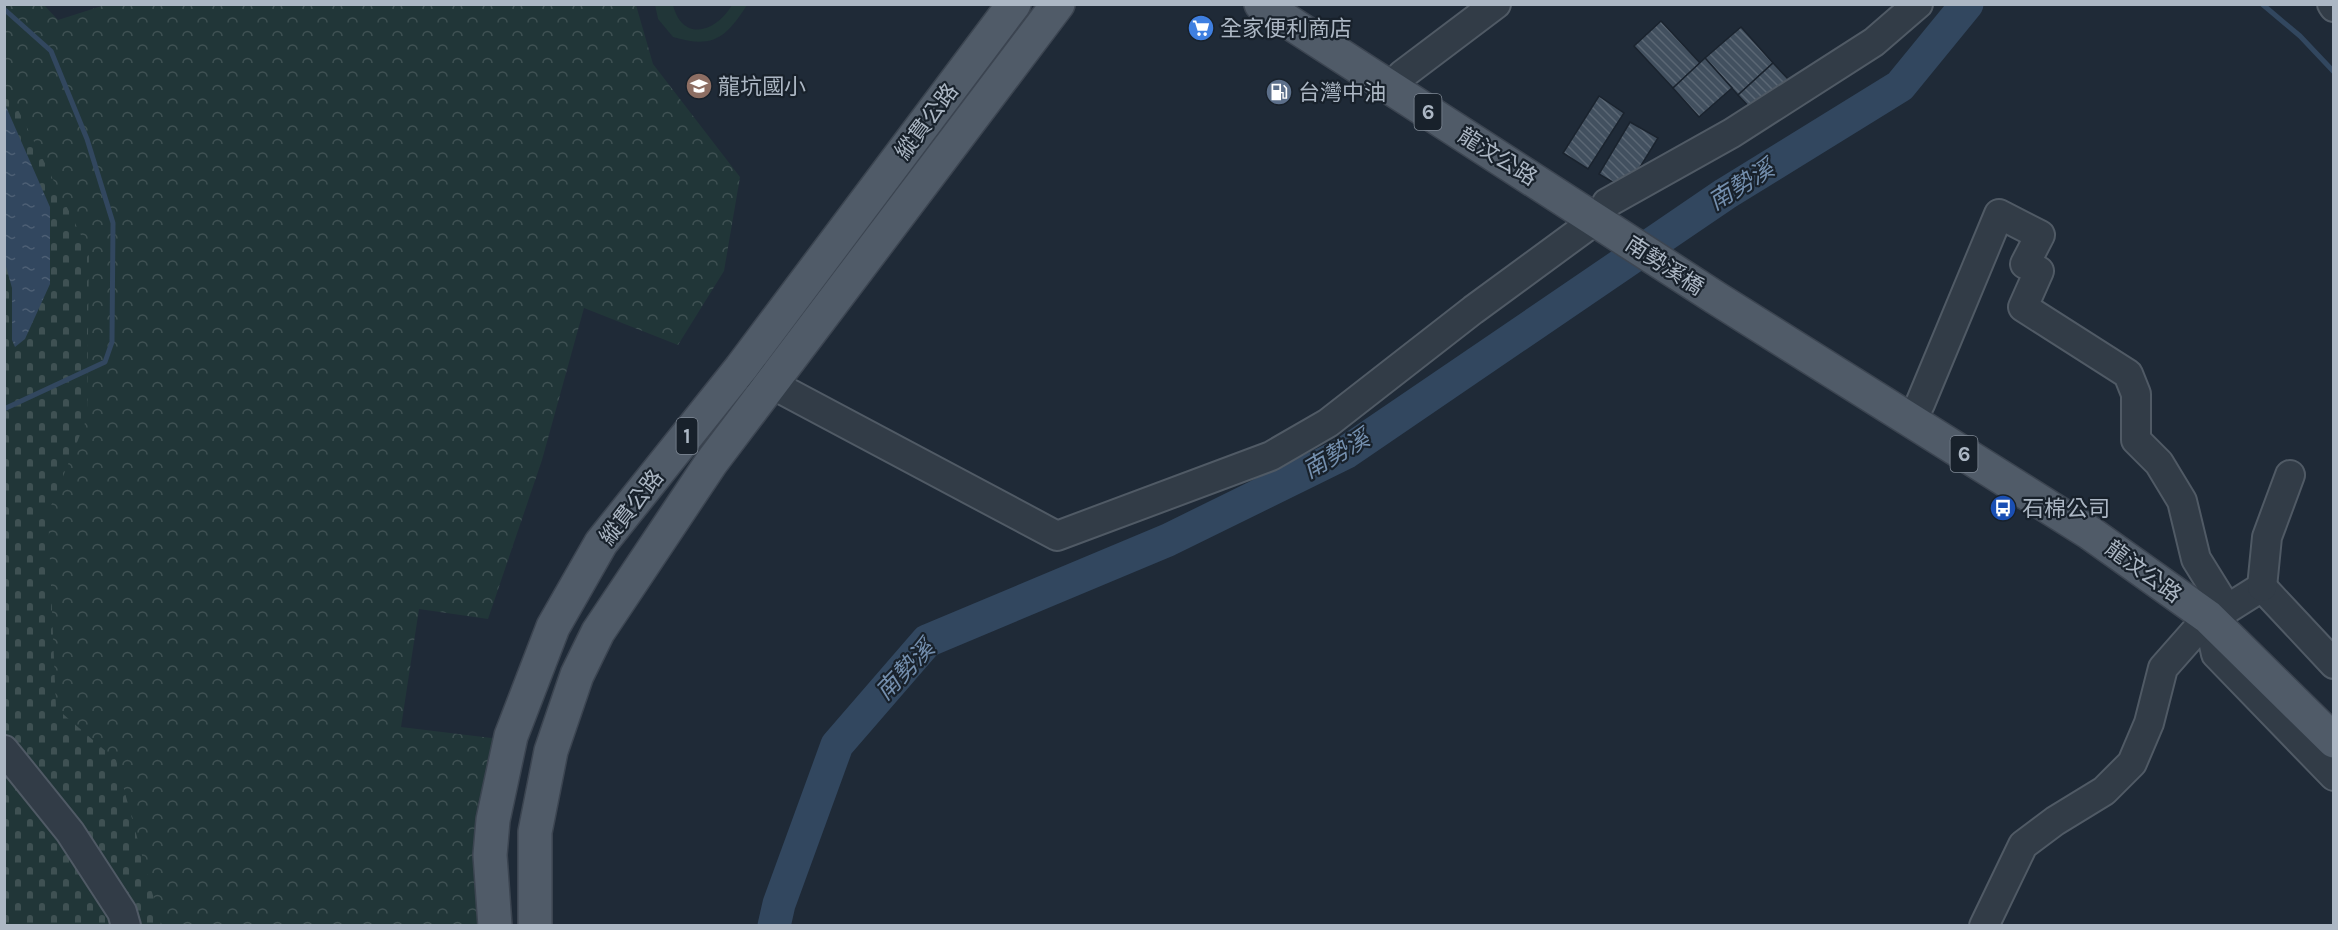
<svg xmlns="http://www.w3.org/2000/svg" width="2338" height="930" font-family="Karla,'Noto Sans TC',sans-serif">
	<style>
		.forest { fill: url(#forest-crowns) }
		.cemetery { fill: url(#cemetery-stones) }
		.pitch { fill: #213638 }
		.water { fill: url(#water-ripples) }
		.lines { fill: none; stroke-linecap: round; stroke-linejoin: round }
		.stream { stroke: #32475f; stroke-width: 5 }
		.river { stroke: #32475f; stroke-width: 33 }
		.building { fill: url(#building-back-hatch); stroke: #1a232e; stroke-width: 1.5 }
		.minor-casing { stroke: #505a65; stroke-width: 32 }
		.major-casing { stroke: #3c4551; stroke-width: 36 }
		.minor { stroke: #323c47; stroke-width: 28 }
		.major { stroke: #505b68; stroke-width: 33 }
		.labels { text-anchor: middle; stroke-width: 4.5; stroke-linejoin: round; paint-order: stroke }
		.shield { fill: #18212b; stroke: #808a96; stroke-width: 1.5 }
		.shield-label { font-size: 21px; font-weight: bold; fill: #acb7c4 }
		.poi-label { font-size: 22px; fill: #acb7c4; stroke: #18212b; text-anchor: start }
		.street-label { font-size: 22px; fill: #acb7c4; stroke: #18212b }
		.water-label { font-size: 24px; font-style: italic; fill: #748fae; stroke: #18212b }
	</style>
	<defs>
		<pattern id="forest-crowns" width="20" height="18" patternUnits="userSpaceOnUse" patternTransform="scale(1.5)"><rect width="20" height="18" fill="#213638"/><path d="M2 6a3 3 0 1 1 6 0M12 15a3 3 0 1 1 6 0" fill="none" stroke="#3f5153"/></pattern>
		<pattern id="cemetery-stones" width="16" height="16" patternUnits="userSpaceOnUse" patternTransform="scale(1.5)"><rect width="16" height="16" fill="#213638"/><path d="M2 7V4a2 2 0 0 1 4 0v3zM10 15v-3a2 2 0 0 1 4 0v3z" fill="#3f5153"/></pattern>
		<pattern id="water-ripples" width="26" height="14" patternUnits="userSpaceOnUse" patternTransform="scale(1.5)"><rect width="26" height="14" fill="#32475f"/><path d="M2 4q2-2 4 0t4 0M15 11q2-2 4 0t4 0" fill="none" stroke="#4d5f74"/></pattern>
		<pattern id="building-back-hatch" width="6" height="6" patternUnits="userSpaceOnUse" patternTransform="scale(1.5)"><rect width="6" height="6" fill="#42505f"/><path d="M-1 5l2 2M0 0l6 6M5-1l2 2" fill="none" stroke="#5b6774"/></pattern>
	</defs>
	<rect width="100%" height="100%" fill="#1f2a37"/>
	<path class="forest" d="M108 4 636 5 653 64 740 177 724 271 678 345 584 308 542 460 488 619 419 609 401 727 508 740 502 925 5 926V5H44L58 20Z"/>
	<path class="cemetery" d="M4 82 89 251 87 418 48 513 56 708 116 760 161 925H5Z"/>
	<path class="pitch" d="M655 5H673C683 43 716 32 732 5H747C726 38 713 49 673 37L658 19Z"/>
	<path class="water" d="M4 102 50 207V284L25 339 15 347 12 340V288L5 263Z"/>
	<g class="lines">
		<g class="stream">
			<path d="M2262 4 2300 36 2334 72"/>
			<path d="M4 9 51 51 87 139 113 223 112 342 105 362 4 409"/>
		</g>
		<path class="river" d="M774 926 779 904 837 745 927 641 1168 540 1345 453 1725 194 1900 86 1967 4"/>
	</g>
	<g class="building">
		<path d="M1661 21 1700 63 1673 88 1634 46Z"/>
		<path d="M1741 27 1773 63 1738 95 1705 58Z"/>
		<path d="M1705 58 1732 88 1699 117 1673 88Z"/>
		<path d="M1773 63 1788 79 1753 111 1738 95Z"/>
		<path d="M1599 96 1624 113 1588 169 1563 153Z"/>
		<path d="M1630 122 1658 138 1626 190 1599 174Z"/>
	</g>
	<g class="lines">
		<defs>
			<g id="minor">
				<path d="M2332 4 2334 7"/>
				<path d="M1402 75 1496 4"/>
				<path d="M1607 203 1732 133 1874 42 1918 4"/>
				<path d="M753 374 1057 536 1271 456 1328 423 1473 310 1597 219"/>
				<path d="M1920 404 1999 214 2040 235 2025 264 2039 271 2023 307 2128 374 2136 394V440L2159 463 2182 501 2196 559 2227 609 2262 587 2334 664"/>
				<path d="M2262 587 2267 537 2290 475"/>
				<path d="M2208 617 2216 654 2334 776"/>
				<path d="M4 750 70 832 122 912 126 926"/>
				<path d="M1984 926 2023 845 2055 821 2104 791 2132 763 2149 723 2163 668 2208 617"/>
			</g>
			<g id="major">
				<path d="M1261 4 1716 298 2090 533 2208 617 2334 741"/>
				<path d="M495 926 490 855 493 820 511 736 553 627 601 543 741 368 1014 4"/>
				<path d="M535 926V832L551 751 577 675 598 632 711 463 1058 4"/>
			</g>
		</defs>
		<use href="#minor" class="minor-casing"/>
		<use href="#major" class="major-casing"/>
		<use href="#minor" class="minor"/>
		<use href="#major" class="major"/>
	</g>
	<defs>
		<symbol id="supermarket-disc" viewBox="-11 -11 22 22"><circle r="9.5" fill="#3f7fe0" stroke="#18212b"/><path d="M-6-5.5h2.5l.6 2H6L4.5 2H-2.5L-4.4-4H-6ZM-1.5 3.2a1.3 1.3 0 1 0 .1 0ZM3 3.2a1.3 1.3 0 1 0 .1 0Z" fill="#fff"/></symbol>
		<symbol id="school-disc" viewBox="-11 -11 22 22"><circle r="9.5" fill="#8d6e63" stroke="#18212b"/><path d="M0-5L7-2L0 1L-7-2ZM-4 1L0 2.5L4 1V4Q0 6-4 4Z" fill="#fff"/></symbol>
		<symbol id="fuel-disc" viewBox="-11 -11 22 22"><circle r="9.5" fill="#5c6f8a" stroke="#18212b"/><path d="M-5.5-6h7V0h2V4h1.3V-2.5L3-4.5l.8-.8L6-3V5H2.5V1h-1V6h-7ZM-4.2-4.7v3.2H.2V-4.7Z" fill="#fff"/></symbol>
		<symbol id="bus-disc" viewBox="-11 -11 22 22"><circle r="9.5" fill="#1a4fb4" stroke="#18212b"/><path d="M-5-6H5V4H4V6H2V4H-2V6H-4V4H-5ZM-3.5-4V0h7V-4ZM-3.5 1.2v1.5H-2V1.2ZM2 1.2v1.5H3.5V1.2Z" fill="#fff"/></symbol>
	</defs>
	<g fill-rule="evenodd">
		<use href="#supermarket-disc" x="1186" y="13" width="30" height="30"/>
		<use href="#school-disc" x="684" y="71" width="30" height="30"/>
		<use href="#fuel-disc" x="1264" y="77" width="30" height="30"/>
		<use href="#bus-disc" x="1988" y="493" width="30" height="30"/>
	</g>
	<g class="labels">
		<g class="shield">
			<rect x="1414.5" y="94" width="27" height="36" rx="4.5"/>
			<rect x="676.5" y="418" width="21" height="36" rx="4.5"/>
			<rect x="1950.5" y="436" width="27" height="36" rx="4.5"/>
		</g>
		<g class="shield-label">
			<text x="1428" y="119">6</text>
			<text x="687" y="443">1</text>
			<text x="1964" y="461">6</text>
		</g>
		<g class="poi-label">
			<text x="1220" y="36">全家便利商店</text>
			<text x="718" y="94">龍坑國小</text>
			<text x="1298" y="100">台灣中油</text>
			<text x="2022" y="516">石棉公司</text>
		</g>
		<g class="street-label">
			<text transform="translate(926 121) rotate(-53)" y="8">縱貫公路</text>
			<text transform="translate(1498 156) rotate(32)" y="8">龍汶公路</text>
			<text transform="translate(1665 265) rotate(33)" y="8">南勢溪橋</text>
			<text transform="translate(631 507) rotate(-52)" y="8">縱貫公路</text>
			<text transform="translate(2144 571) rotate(36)" y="8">龍汶公路</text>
		</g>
		<g class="water-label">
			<text transform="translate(1741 185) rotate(-32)" y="8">南勢溪</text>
			<text transform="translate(1336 454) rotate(-30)" y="8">南勢溪</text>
			<text transform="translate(905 670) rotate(-46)" y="8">南勢溪</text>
		</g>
	</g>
	<rect width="2338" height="930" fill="none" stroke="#acb7c4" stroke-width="12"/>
</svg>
